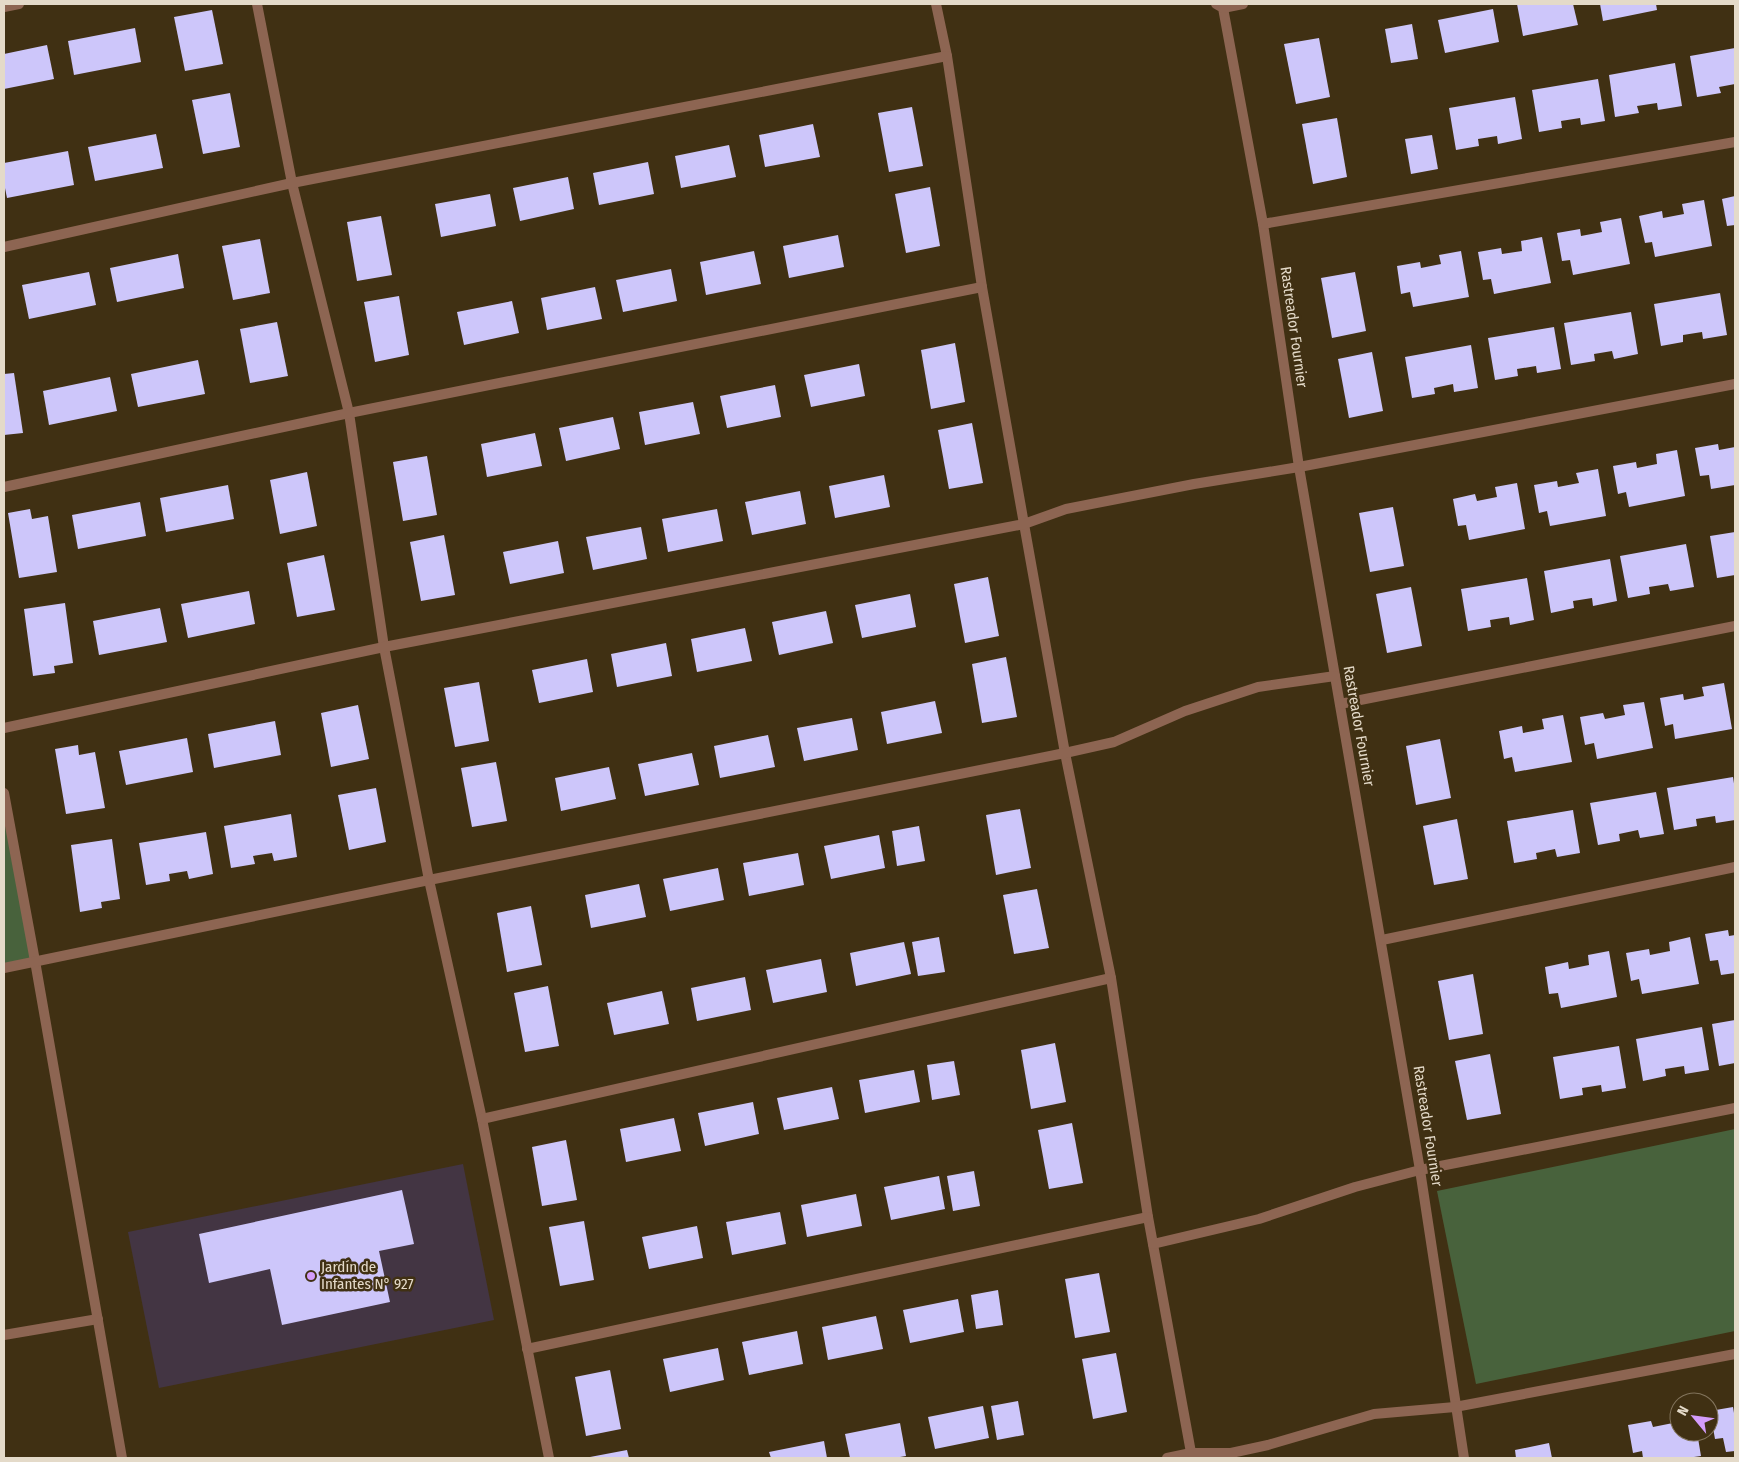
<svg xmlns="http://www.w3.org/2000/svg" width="1739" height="1462" font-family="'Fira Sans Condensed',sans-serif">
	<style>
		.education { fill: #433543 }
		.green { fill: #48623c }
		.building { fill: #cdc6fa }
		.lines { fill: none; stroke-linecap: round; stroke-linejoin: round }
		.lane { stroke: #8d6552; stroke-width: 10 }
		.street { stroke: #8d6552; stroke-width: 10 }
		.poi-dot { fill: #d49cfc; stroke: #403013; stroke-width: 2 }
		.labels { text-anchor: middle; stroke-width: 5; stroke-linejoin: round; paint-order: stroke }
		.street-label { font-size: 15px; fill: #e4dac9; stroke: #403013 }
		.poi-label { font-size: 15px; fill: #e4dac9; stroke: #403013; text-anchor: start }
	</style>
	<rect width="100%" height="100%" fill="#403013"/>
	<path class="education" d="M463 1164 494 1320 159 1388 128 1232Z"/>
	<g class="green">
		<path d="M4 793 35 961 4 968Z"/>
		<path d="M1735 1129V1331L1476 1384 1437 1191Z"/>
	</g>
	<g class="building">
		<path d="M1517 4H1573L1578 25 1523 36Z"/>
		<path d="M1600 4H1656L1657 10 1603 21Z"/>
		<path d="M1493 9 1499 42 1445 53 1438 20Z"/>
		<path d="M212 10 223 64 185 71 174 17Z"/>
		<path d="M1412 24 1418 59 1391 63 1385 29Z"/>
		<path d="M135 28 141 62 74 75 68 41Z"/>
		<path d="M1319 38 1330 97 1296 104 1284 44Z"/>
		<path d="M47 45 54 79 4 89V54Z"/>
		<path d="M1735 48V84L1719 87 1721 93 1697 97 1690 56Z"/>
		<path d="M1675 63 1682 106 1658 110 1657 103 1637 106 1639 113 1615 117 1609 75Z"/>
		<path d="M1598 79 1605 121 1581 125 1580 118 1561 121 1562 128 1539 132 1532 90Z"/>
		<path d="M230 93 240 147 203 154 192 100Z"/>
		<path d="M1515 97 1522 139 1498 144 1497 136 1478 139 1479 146 1456 150 1449 108Z"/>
		<path d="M912 107 923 166 889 172 878 113Z"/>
		<path d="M1337 118 1347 177 1313 184 1302 124Z"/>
		<path d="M813 124 820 157 765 167 759 135Z"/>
		<path d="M156 134 163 168 95 181 88 147Z"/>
		<path d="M1432 135 1438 169 1411 174 1405 139Z"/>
		<path d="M729 145 736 177 681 188 675 156Z"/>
		<path d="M68 151 74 185 7 198 4 183V163Z"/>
		<path d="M648 162 654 194 599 205 593 173Z"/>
		<path d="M568 177 574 209 520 221 513 188Z"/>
		<path d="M930 187 940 246 906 253 895 194Z"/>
		<path d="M490 194 496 226 441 237 435 204Z"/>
		<path d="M1735 196V225L1727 226 1722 199Z"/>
		<path d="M1704 200 1712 246 1655 257 1652 242 1645 243 1639 216 1662 211 1663 218 1684 214 1682 204Z"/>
		<path d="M381 216 392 275 357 281 347 222Z"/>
		<path d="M1621 218 1630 264 1573 275 1570 260 1562 261 1557 233 1580 229 1581 236 1602 232 1600 222Z"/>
		<path d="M838 235 844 267 789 278 783 246Z"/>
		<path d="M1542 237 1551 283 1494 294 1491 279 1483 280 1478 252 1501 248 1502 254 1522 251 1521 241Z"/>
		<path d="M260 239 270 293 233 300 222 246Z"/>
		<path d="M754 251 761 284 706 295 700 262Z"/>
		<path d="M1461 251 1469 297 1413 307 1410 292 1401 294 1397 266 1420 262 1421 268 1441 264 1439 255Z"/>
		<path d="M178 254 184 288 117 302 110 268Z"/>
		<path d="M671 269 677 301 623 312 616 280Z"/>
		<path d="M89 272 96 305 29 319 22 285Z"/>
		<path d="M1355 272 1366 331 1332 338 1321 278Z"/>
		<path d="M595 287 602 319 547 330 541 298Z"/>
		<path d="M1720 293 1727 335 1703 339 1702 332 1683 335V342L1661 346 1654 304Z"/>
		<path d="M399 296 409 355 375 362 364 302Z"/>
		<path d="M512 301 519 333 464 345 457 312Z"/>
		<path d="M1631 312 1638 354 1614 359 1612 351 1594 354 1595 361 1571 365 1564 323Z"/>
		<path d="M277 322 288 376 250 383 240 329Z"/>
		<path d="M1554 327 1561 369 1537 373 1536 366 1517 369 1518 376 1495 380 1488 338Z"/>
		<path d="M955 343 965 402 931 409 921 350Z"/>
		<path d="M1471 345 1478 388 1454 392 1453 384 1434 388 1435 394 1412 398 1405 357Z"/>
		<path d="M1372 352 1383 411 1349 418 1338 359Z"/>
		<path d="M198 360 205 394 138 407 131 374Z"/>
		<path d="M859 364 865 396 811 407 804 375Z"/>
		<path d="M14 373 23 433 4 435V374Z"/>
		<path d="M110 377 117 411 49 425 43 391Z"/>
		<path d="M775 385 781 417 727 428 720 396Z"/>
		<path d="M693 402 700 434 645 445 639 412Z"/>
		<path d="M613 417 620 449 566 461 559 428Z"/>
		<path d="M972 423 983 483 949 489 938 430Z"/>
		<path d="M535 433 542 466 487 477 481 444Z"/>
		<path d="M1718 444 1719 450 1735 447V485L1711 489 1709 475 1700 476 1695 448Z"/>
		<path d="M1677 450 1685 496 1629 507 1626 492 1618 494 1613 466 1636 462 1637 468 1657 464 1656 454Z"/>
		<path d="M427 456 437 515 403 521 393 462Z"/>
		<path d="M1598 469 1606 516 1550 526 1547 511 1539 513 1534 485 1557 481 1558 487 1579 483 1576 473Z"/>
		<path d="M307 472 317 526 280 534 270 480Z"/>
		<path d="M884 475 890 507 835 518 829 486Z"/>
		<path d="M1517 483 1525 529 1469 540 1466 525 1458 526 1453 499 1475 494 1477 501 1497 497 1495 487Z"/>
		<path d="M228 485 234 519 166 532 160 498Z"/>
		<path d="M800 491 806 524 752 535 745 502Z"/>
		<path d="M140 502 146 536 78 549 72 515Z"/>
		<path d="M1393 507 1404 566 1370 572 1359 513Z"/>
		<path d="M30 509 32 519 48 516 57 572 19 578 8 513Z"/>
		<path d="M717 509 723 541 668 552 662 519Z"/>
		<path d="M641 527 647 559 593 570 586 537Z"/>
		<path d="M1735 532V575L1717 578 1710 536Z"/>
		<path d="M444 535 455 595 421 601 410 542Z"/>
		<path d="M558 541 564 573 510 584 503 552Z"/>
		<path d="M1686 544 1694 587 1670 591 1668 584 1649 587 1650 594 1628 598 1620 556Z"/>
		<path d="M324 555 335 610 297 617 287 563Z"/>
		<path d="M1610 559 1617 601 1593 606 1592 598 1573 601 1574 608 1551 613 1544 571Z"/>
		<path d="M988 577 999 636 965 643 954 584Z"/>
		<path d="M1527 578 1534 620 1510 625 1509 617 1490 620 1491 627 1468 631 1461 589Z"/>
		<path d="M1411 587 1422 646 1387 653 1376 594Z"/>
		<path d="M249 591 255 624 188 638 181 604Z"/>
		<path d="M910 594 916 627 862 638 855 605Z"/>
		<path d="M65 603 73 663 54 666 55 673 33 676 24 609Z"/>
		<path d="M160 608 167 642 99 655 93 621Z"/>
		<path d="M826 611 833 643 779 655 772 622Z"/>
		<path d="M745 628 752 661 697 672 691 639Z"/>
		<path d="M666 643 672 676 617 687 611 654Z"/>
		<path d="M1006 657 1017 717 982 723 972 664Z"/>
		<path d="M587 659 593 692 539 703 532 670Z"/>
		<path d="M479 682 489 741 455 747 444 688Z"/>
		<path d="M1724 683 1732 729 1675 739 1673 724 1665 726 1660 698 1683 694 1684 700 1704 696 1702 687Z"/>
		<path d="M935 701 942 733 887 744 881 712Z"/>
		<path d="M1644 702 1653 748 1597 759 1594 743 1585 745 1580 717 1603 713 1605 719 1625 715 1623 705Z"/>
		<path d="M358 705 369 759 331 767 321 713Z"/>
		<path d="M1563 715 1572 762 1515 772 1512 757 1504 759 1499 731 1522 726 1523 733 1544 729 1542 719Z"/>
		<path d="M852 718 858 750 804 761 797 728Z"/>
		<path d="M275 721 281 755 214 768 208 734Z"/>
		<path d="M768 735 775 767 720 778 714 746Z"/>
		<path d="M187 738 193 772 126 785 119 751Z"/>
		<path d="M1440 739 1451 798 1416 805 1406 746Z"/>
		<path d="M78 745 79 755 95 752 105 808 66 814 55 749Z"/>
		<path d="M692 753 699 785 645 796 638 764Z"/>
		<path d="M496 762 507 821 472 827 461 768Z"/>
		<path d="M609 767 616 799 561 811 555 778Z"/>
		<path d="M1733 777 1735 790V820L1716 823 1715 816 1696 819 1697 826 1674 830 1667 788Z"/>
		<path d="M376 788 386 842 349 850 338 795Z"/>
		<path d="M1656 792 1664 834 1640 838 1638 830 1619 834 1620 841 1598 845 1590 803Z"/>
		<path d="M1020 809 1031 868 996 875 986 815Z"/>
		<path d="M1573 810 1580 853 1557 857 1555 849 1536 853 1537 859 1514 863 1507 821Z"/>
		<path d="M291 814 297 857 274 861 272 853 253 856 255 864 231 868 224 826Z"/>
		<path d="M1457 819 1468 879 1434 885 1423 826Z"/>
		<path d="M919 826 925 861 897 866 892 831Z"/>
		<path d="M206 832 213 874 189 879 187 871 169 874 170 881 146 885 139 843Z"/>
		<path d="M879 835 885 868 831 879 824 846Z"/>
		<path d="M112 839 120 899 101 902 102 908 80 912 71 845Z"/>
		<path d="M798 853 804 885 749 896 743 863Z"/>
		<path d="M718 868 724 900 670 911 663 879Z"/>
		<path d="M639 884 646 917 591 928 585 895Z"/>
		<path d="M1037 889 1049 948 1014 954 1003 895Z"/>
		<path d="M531 906 542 965 507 972 497 913Z"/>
		<path d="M1728 930 1729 936 1735 935V973L1721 975 1718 960 1710 961 1705 934Z"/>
		<path d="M939 937 945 972 918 976 912 942Z"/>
		<path d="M1690 937 1699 984 1642 994 1639 979 1631 981 1626 953 1649 949 1650 955 1670 951 1669 942Z"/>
		<path d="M904 942 911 974 856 986 850 953Z"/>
		<path d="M1609 951 1617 997 1561 1008 1558 993 1549 994 1545 967 1568 962 1569 969 1589 965 1588 955Z"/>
		<path d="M821 959 827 992 773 1003 766 970Z"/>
		<path d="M1473 974 1483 1034 1449 1040 1438 981Z"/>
		<path d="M745 977 751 1010 697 1021 691 988Z"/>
		<path d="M548 986 559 1046 525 1052 514 993Z"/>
		<path d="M662 991 669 1024 614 1035 607 1003Z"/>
		<path d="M1735 1020V1063L1719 1066 1712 1024Z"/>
		<path d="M1702 1027 1709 1070 1685 1074 1684 1066 1665 1069 1666 1076 1643 1081 1636 1039Z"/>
		<path d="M1055 1043 1066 1102 1031 1109 1021 1050Z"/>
		<path d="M1619 1046 1626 1088 1602 1092 1601 1085 1582 1088 1583 1095 1560 1099 1553 1057Z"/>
		<path d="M1490 1054 1501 1114 1467 1120 1455 1061Z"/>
		<path d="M954 1061 960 1095 932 1100 927 1065Z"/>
		<path d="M914 1070 920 1102 865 1113 859 1080Z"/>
		<path d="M832 1087 839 1119 784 1130 777 1098Z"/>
		<path d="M753 1102 759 1134 705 1146 698 1113Z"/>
		<path d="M674 1118 681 1151 626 1162 620 1129Z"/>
		<path d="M1072 1123 1083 1183 1049 1189 1038 1130Z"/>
		<path d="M566 1140 577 1200 542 1206 532 1147Z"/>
		<path d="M974 1171 980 1206 953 1211 947 1176Z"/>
		<path d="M939 1176 945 1209 891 1220 884 1187Z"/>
		<path d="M402 1190 414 1244 379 1251 390 1302 282 1325 270 1269 209 1283 199 1234Z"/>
		<path d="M856 1194 862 1226 807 1237 801 1205Z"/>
		<path d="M780 1212 786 1244 732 1255 726 1222Z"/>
		<path d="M584 1221 594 1280 560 1286 549 1227Z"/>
		<path d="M697 1226 703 1258 649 1269 642 1237Z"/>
		<path d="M1099 1273 1110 1332 1075 1338 1065 1279Z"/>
		<path d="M998 1290 1003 1325 976 1329 971 1295Z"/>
		<path d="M958 1299 964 1332 910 1343 903 1310Z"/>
		<path d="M876 1316 883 1349 828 1360 822 1327Z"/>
		<path d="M797 1331 803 1364 749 1375 742 1342Z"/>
		<path d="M718 1348 724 1380 670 1392 663 1359Z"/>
		<path d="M1116 1353 1127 1412 1093 1419 1082 1359Z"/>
		<path d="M610 1370 621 1429 586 1436 575 1377Z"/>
		<path d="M1018 1401 1024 1435 997 1440 991 1406Z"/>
		<path d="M983 1406 989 1438 935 1449 928 1417Z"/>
		<path d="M1733 1407 1734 1413H1735V1451L1726 1452 1723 1438 1715 1439 1710 1411Z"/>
		<path d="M1679 1412V1432H1697L1701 1456 1687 1458H1643L1642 1451 1633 1453 1628 1425 1651 1421 1653 1427 1673 1423 1672 1413Z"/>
		<path d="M900 1423 906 1456 894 1458H850L845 1434Z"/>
		<path d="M824 1441 827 1458H771L769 1452Z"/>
		<path d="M1549 1443 1552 1458H1516L1515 1450Z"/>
		<path d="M627 1450 629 1458H590V1457Z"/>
	</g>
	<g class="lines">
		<path class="lane" d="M4 1335 98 1319"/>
		<g class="street">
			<path d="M257 4 292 183 349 413 384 647 429 880 482 1119 549 1458"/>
			<path d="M936 4 947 56 982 287 1024 524 1065 753 1111 978 1148 1217 1192 1458"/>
			<path d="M1216 4 1223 8 1263 224 1299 467 1420 1170 1464 1458"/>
			<path d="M4 7 19 4"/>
			<path d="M1223 8 1243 4"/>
			<path d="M1263 224 1735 142"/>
			<path d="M4 247 292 183 947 56"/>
			<path d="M4 487 349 413 982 287"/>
			<path d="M1340 704 1735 626"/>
			<path d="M4 728 384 647 1024 524 1066 509 1194 484 1299 467 1735 384"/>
			<path d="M4 793 35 961 122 1458"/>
			<path d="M1382 940 1735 867"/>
			<path d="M4 968 429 880 1065 753 1114 742 1185 711 1258 687 1335 676"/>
			<path d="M482 1119 1111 978"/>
			<path d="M1153 1244 1259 1219 1355 1187 1420 1170 1735 1108"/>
			<path d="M527 1349 1148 1217"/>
			<path d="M1167 1458 1191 1453H1231L1268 1445 1374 1414 1455 1407 1735 1354"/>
		</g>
	</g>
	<circle class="poi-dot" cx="311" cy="1276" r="5"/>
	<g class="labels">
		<g class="street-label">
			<text transform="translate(1294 327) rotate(82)" y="5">Rastreador Fournier</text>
			<text transform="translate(1359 726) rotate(80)" y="5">Rastreador Fournier</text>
			<text transform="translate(1428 1126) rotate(81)" y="5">Rastreador Fournier</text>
		</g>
		<g class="poi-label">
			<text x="321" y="1272">Jardín de<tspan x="321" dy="17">Infantes N° 927</tspan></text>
		</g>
	</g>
	<rect width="1739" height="1462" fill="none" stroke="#e4dac9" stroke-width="10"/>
	<g transform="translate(1694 1417) rotate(299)"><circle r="24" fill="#403013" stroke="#82745c"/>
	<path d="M0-4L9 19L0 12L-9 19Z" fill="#d49cfc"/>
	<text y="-8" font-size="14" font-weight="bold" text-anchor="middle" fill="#e4dac9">N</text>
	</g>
</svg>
